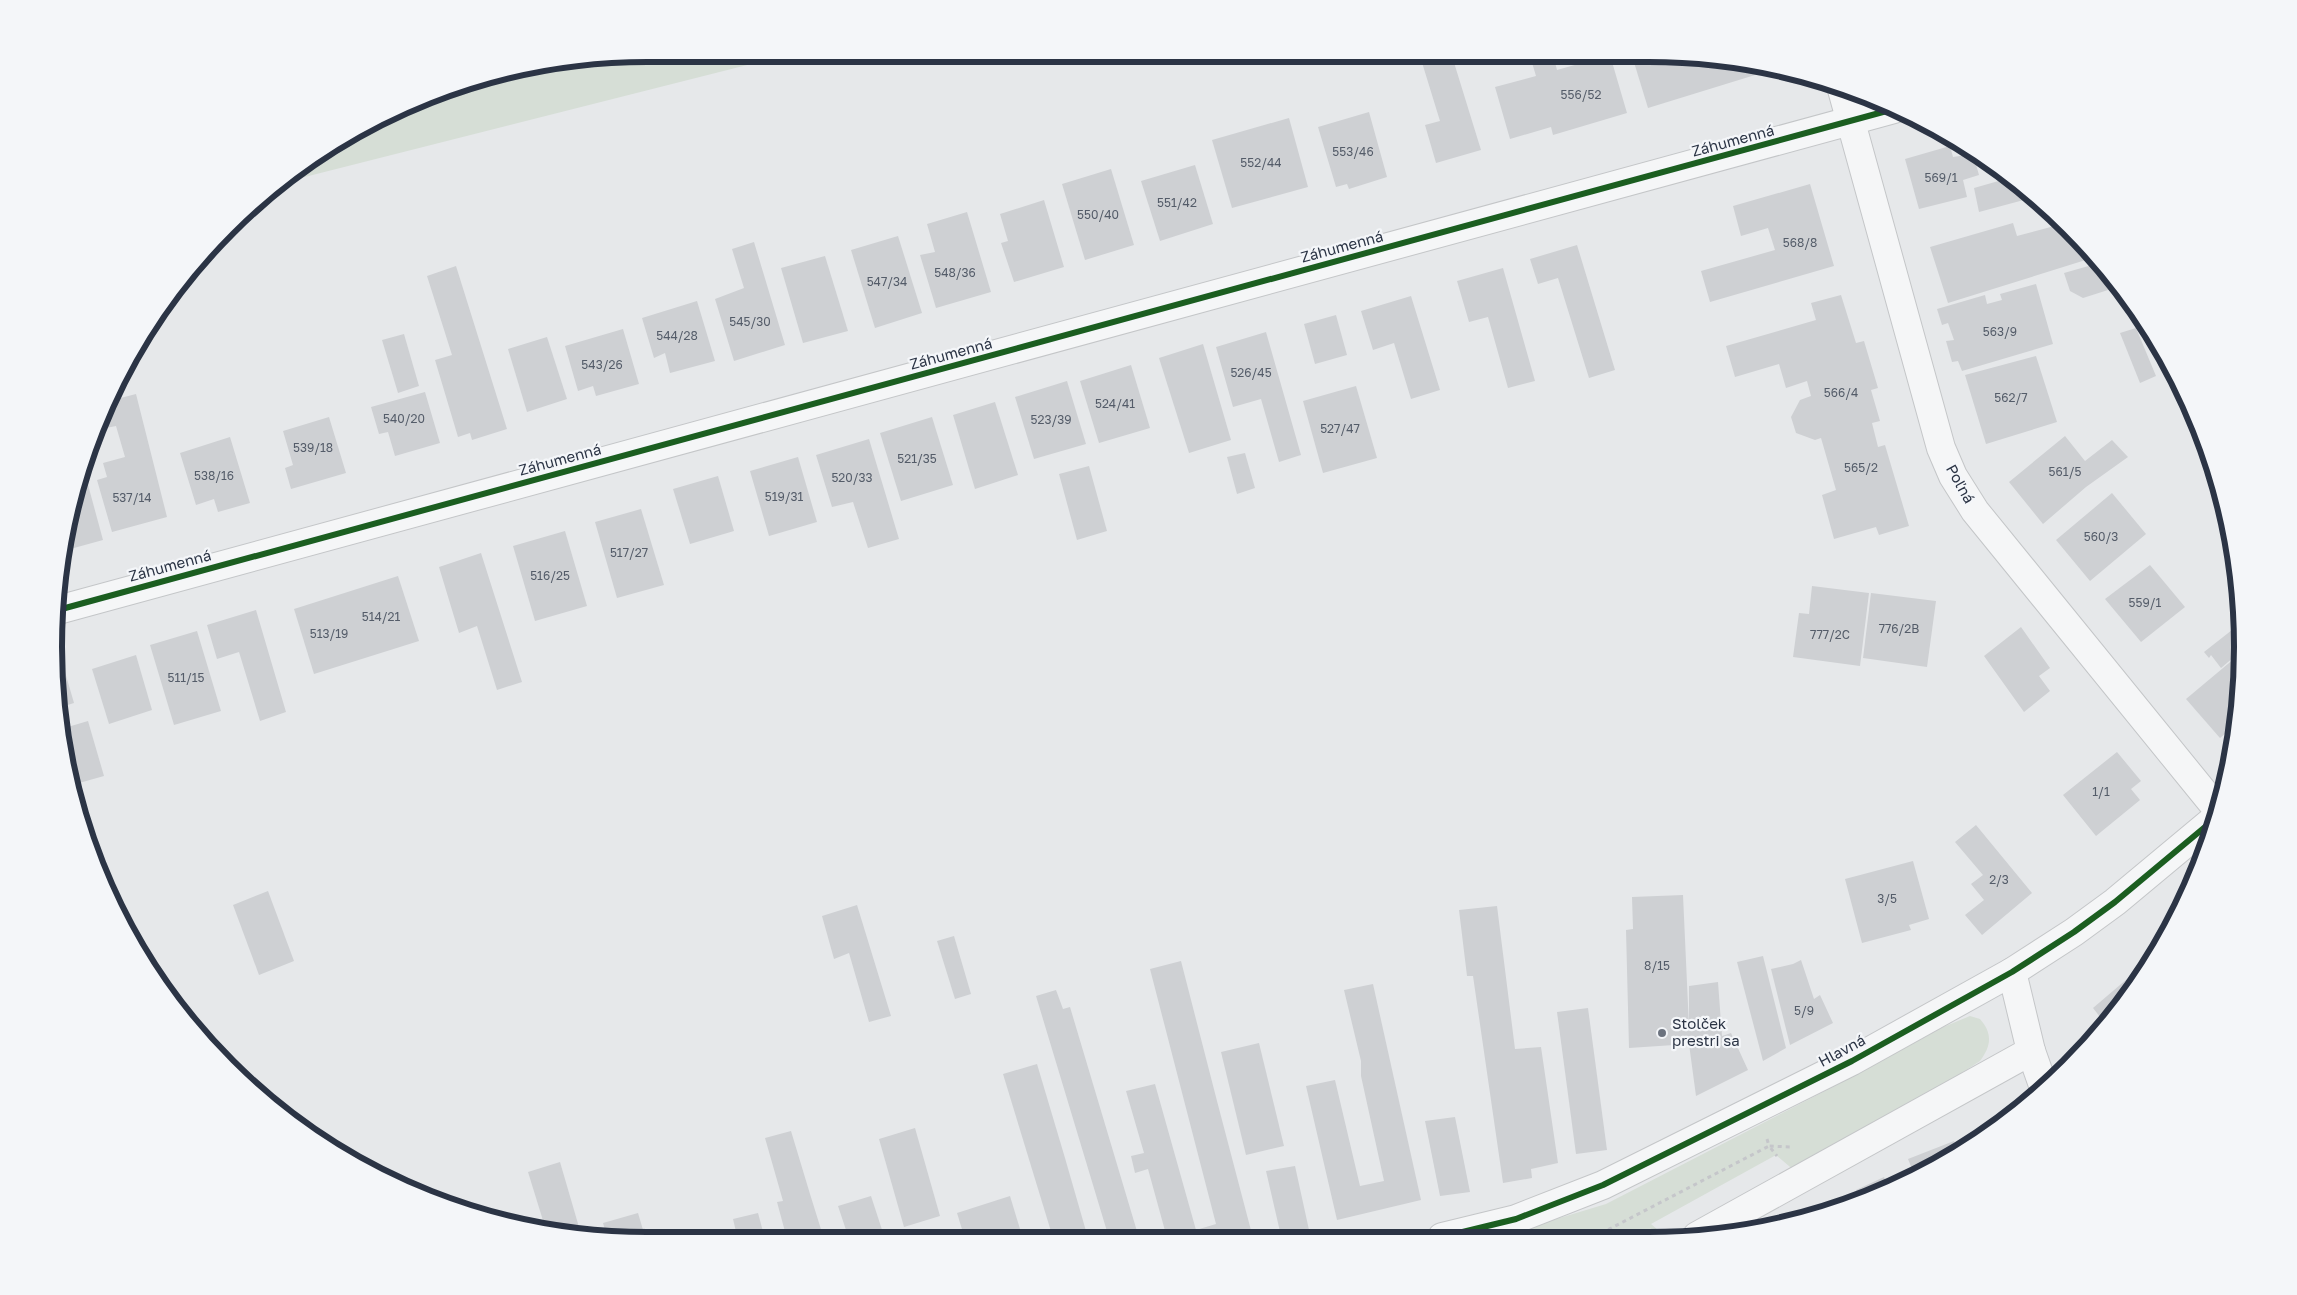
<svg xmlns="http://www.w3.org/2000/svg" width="2297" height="1295" font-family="'Golos Text',sans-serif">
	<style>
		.green { fill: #d6ded6 }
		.building { fill: #ced0d3 }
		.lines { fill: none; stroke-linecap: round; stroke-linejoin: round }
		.minor-casing { stroke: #c4c6c8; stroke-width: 30 }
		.path { stroke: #c5c6ca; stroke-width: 3; stroke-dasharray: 4 4; stroke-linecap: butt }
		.minor { stroke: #f5f6f7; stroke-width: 28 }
		.cycleway-casing { stroke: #f4f6f9; stroke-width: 9 }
		.cycleway { stroke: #1b5e20; stroke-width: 6 }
		.poi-dot { fill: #6c737f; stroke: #f4f6f9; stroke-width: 2 }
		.labels { text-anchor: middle; stroke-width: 4.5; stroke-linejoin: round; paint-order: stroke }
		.number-label { font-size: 12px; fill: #545c69 }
		.street-label { font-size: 15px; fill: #2b3445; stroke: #f4f6f9 }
		.poi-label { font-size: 15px; fill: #2b3445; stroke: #f4f6f9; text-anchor: start }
		.rim { fill: none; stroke: #2b3445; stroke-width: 6 }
	</style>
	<rect width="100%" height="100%" fill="#e6e8ea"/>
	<g class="green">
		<path d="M775 58 277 184 286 176 385 115 457 85 570 59Z"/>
		<path d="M1970 1016 1980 1019C1993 1034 1991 1046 1980 1061L1802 1177 1776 1155 1651 1224 1665 1236 1497 1237 1606 1204 1856 1075 1941 1028Z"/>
	</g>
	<g class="building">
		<path d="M1553 55 1557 70 1610 55 1627 113 1553 135 1551 127 1510 139 1495 87 1536 76 1530 56Z"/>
		<path d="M1646 55H1688L1768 71 1648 108 1633 59Z"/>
		<path d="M1420 56H1452L1481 150 1436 163 1425 125 1440 121Z"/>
		<path d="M1369 112 1387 177 1349 189 1347 184 1336 187 1318 127Z"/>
		<path d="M1289 118 1308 187 1232 208 1212 140Z"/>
		<path d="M1950 146 1953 157 1973 154 1979 175 1963 180 1967 197 1919 209 1905 159Z"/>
		<path d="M1195 165 1213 224 1160 241 1141 181Z"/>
		<path d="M1111 169 1134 245 1085 260 1062 184Z"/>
		<path d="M2009 178 2035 197 1979 212 1974 188Z"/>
		<path d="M1810 184 1834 266 1710 302 1701 271 1775 250 1768 228 1741 236 1733 206Z"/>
		<path d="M1044 200 1064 267 1014 282 1001 243 1008 241 1000 214Z"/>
		<path d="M967 212 991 292 936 308 920 255 935 252 927 224Z"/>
		<path d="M2013 223 2017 236 2062 224 2092 258 1948 303 1930 247Z"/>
		<path d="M898 236 922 313 875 328 851 250Z"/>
		<path d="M754 242 785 345 734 361 715 299 744 288 732 249Z"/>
		<path d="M1577 245 1615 370 1589 378 1558 278 1538 284 1530 259Z"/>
		<path d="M825 256 848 331 803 343 781 268Z"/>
		<path d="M2099 263 2108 290 2083 298 2070 291 2064 273Z"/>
		<path d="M456 266 507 429 472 440 470 433 458 437 435 360 452 355 427 276Z"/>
		<path d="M1503 268 1535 381 1508 388 1488 317 1469 322 1457 281Z"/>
		<path d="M2036 284 2053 344 1962 371 1958 361 1952 362 1946 341 1954 340 1948 323 1942 325 1937 309 1985 295 1987 304 2002 300 2000 294Z"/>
		<path d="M1841 295 1856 343 1864 341 1878 388 1871 390 1880 421 1872 423 1878 447 1885 445 1909 526 1879 535 1876 527 1834 539 1822 495 1836 490 1821 438 1815 440 1796 433 1791 417 1800 400 1811 396 1807 381 1786 388 1779 364 1735 377 1726 346 1816 320 1811 303Z"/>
		<path d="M1411 296 1440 390 1411 399 1394 343 1373 350 1361 311Z"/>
		<path d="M697 301 715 361 670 373 665 353 654 358 642 318Z"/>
		<path d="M1336 315 1347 355 1315 364 1304 324Z"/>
		<path d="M2136 328 2156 376 2140 383 2120 333Z"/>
		<path d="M623 329 639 384 596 396 593 386 578 391 565 346Z"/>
		<path d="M1266 332 1301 455 1279 462 1261 399 1233 407 1216 347Z"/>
		<path d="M404 334 419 386 398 393 382 340Z"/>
		<path d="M547 337 567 399 527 412 508 349Z"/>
		<path d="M1203 344 1231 440 1189 453 1159 358Z"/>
		<path d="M2036 356 2057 422 1986 444 1965 375Z"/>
		<path d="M1131 365 1150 428 1099 443 1080 381Z"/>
		<path d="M1067 381 1086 444 1034 459 1015 397Z"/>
		<path d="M1356 386 1377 458 1323 473 1303 401Z"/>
		<path d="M425 392 440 443 395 456 388 432 379 434 371 407Z"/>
		<path d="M136 394 167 517 112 532 97 480 107 477 103 463 125 457 116 426 106 428 103 417 109 401Z"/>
		<path d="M995 402 1018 475 975 489 953 415Z"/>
		<path d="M329 417 346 473 291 489 285 468 293 465 283 431Z"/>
		<path d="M932 417 953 485 901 501 880 433Z"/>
		<path d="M2065 436 2085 461 2112 440 2128 457 2086 487 2043 524 2009 482Z"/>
		<path d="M230 437 250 503 218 512 214 499 196 505 180 453Z"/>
		<path d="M869 439 899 539 868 548 853 502 832 507 816 455Z"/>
		<path d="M1245 453 1255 488 1237 494 1227 457Z"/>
		<path d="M798 457 817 522 769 536 750 471Z"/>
		<path d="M1089 466 1107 531 1077 540 1059 474Z"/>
		<path d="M718 476 734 531 690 544 673 489Z"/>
		<path d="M87 481 103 540 63 551 74 494 78 484Z"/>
		<path d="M2112 493 2146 534 2090 581 2056 540Z"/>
		<path d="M641 509 664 585 617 598 595 522Z"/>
		<path d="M565 531 587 606 535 621 513 546Z"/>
		<path d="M481 553 522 682 497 690 477 626 459 633 439 567Z"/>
		<path d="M2150 565 2185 607 2141 642 2105 599Z"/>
		<path d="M398 576 419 641 314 674 294 609Z"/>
		<path d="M1812 586 1869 593 1860 666 1793 657 1799 613 1809 614Z"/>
		<path d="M1871 593 1936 601 1927 667 1863 658Z"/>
		<path d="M256 610 286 712 260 721 239 652 217 659 207 625Z"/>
		<path d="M2021 627 2050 668 2039 676 2050 691 2024 712 1984 656Z"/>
		<path d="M2232 630 2241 641V651L2221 668 2211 655 2209 658 2204 652Z"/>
		<path d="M197 631 221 711 174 725 150 645Z"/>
		<path d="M2241 653 2238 723 2220 738 2186 699Z"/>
		<path d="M136 655 152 710 109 724 92 669Z"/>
		<path d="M63 665 74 703 58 708 55 686 56 668Z"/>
		<path d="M88 721 104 776 72 785 65 764 61 729Z"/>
		<path d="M2117 752 2141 781 2131 789 2140 800 2096 836 2063 795Z"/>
		<path d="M1976 825 2032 893 1982 935 1965 915 1984 900 1971 884 1983 875 1955 842Z"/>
		<path d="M1913 861 1929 919 1909 925 1911 930 1862 943 1845 879Z"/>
		<path d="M268 891 294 961 259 975 233 905Z"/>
		<path d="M1683 895 1689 1027V986L1718 982 1722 1036 1731 1033 1748 1070 1696 1096 1689 1044 1629 1048 1626 930 1633 929 1632 897Z"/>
		<path d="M857 905 891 1016 869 1022 849 953 834 959 822 916Z"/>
		<path d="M1497 906 1515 1049 1541 1047 1558 1163 1531 1169 1532 1178 1503 1183 1473 976H1467L1459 910Z"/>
		<path d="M954 936 971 994 955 999 937 941Z"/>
		<path d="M1763 956 1786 1048 1763 1061 1737 962Z"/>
		<path d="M2154 956V957L2104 1022 2093 1008Z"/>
		<path d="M1801 960 1814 999 1820 995 1833 1023 1790 1045 1771 969 1793 964Z"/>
		<path d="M1181 961 1217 1101 1253 1238H1167L1148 1169 1135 1173 1131 1156 1144 1153 1126 1091 1155 1084 1196 1230 1216 1224 1150 969Z"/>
		<path d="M1373 984 1421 1200 1337 1220 1306 1086 1335 1080 1360 1186 1384 1181 1361 1076V1061L1344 990Z"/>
		<path d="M1056 990 1063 1009 1070 1007 1139 1238H1109L1036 996Z"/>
		<path d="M1588 1008 1607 1150 1576 1154 1557 1012Z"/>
		<path d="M1259 1043 1284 1146 1246 1155 1221 1052Z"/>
		<path d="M1037 1064 1065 1158 1088 1238H1053L1003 1074Z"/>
		<path d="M1455 1117 1470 1192 1440 1196 1425 1121Z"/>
		<path d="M915 1128 940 1216 904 1227 879 1139Z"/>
		<path d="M791 1131 810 1194 824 1239H787L777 1202 783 1201 765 1138Z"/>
		<path d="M1954 1141 1958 1152 1914 1174 1908 1159Z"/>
		<path d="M560 1162 581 1234 545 1227 528 1172Z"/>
		<path d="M1295 1166 1309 1230 1281 1236 1266 1171Z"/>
		<path d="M1884 1177 1888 1186 1861 1200 1856 1190Z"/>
		<path d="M871 1196 885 1239H849L838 1206Z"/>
		<path d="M1010 1196 1023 1239H965L957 1213Z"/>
		<path d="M638 1213 646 1240H608L603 1223Z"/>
		<path d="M758 1213 765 1239 738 1240 733 1219Z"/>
	</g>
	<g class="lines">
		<defs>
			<g id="minor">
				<path d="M1841 86 1941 448 1953 476 1975 511 2218 810"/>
				<path d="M58 610 1894 109"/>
				<path d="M2031 1051 2044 1088"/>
				<path d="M1697 1236 2031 1051 2012 972"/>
				<path d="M1442 1237 1516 1219 1603 1185 1852 1061 2012 972 2074 932 2115 902 2217 817"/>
			</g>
		</defs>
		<use href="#minor" class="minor-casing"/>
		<g class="path">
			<path d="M1767 1139 1769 1146 1790 1147"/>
			<path d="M1594 1237 1769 1146 1777 1156"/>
		</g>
		<use href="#minor" class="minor"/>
		<defs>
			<g id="cycleway">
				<path d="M58 610 1894 109"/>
				<path d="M1442 1237 1516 1219 1603 1185 1852 1061 2012 972 2074 932 2115 902 2217 817"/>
			</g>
		</defs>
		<use href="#cycleway" class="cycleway-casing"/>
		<use href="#cycleway" class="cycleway"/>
	</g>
	<circle class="poi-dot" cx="1662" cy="1033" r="5"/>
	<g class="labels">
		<g class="number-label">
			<text x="1581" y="99">556/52</text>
			<text x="1353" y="156">553/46</text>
			<text x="1261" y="167">552/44</text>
			<text x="1941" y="182">569/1</text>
			<text x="1177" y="207">551/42</text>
			<text x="1098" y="219">550/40</text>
			<text x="1800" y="247">568/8</text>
			<text x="955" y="277">548/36</text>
			<text x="887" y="286">547/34</text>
			<text x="750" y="326">545/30</text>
			<text x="2000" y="336">563/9</text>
			<text x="677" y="340">544/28</text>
			<text x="602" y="369">543/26</text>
			<text x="1251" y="377">526/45</text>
			<text x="1841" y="397">566/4</text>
			<text x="2011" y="402">562/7</text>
			<text x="1115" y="408">524/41</text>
			<text x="404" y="423">540/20</text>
			<text x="1051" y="424">523/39</text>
			<text x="1340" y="433">527/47</text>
			<text x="313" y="452">539/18</text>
			<text x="917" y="463">521/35</text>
			<text x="1861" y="472">565/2</text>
			<text x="2065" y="476">561/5</text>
			<text x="214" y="480">538/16</text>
			<text x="852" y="482">520/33</text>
			<text x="784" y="501">519/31</text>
			<text x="132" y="502">537/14</text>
			<text x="2101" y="541">560/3</text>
			<text x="629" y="557">517/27</text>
			<text x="550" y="580">516/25</text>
			<text x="2145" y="607">559/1</text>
			<text x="381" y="621">514/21</text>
			<text x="1899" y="633">776/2B</text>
			<text x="329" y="638">513/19</text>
			<text x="1830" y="639">777/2C</text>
			<text x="186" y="682">511/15</text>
			<text x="2101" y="796">1/1</text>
			<text x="1999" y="884">2/3</text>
			<text x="1887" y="903">3/5</text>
			<text x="1657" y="970">8/15</text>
			<text x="1804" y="1015">5/9</text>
		</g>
		<g class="street-label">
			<text transform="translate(1733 141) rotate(-15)" y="5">Záhumenná</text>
			<text transform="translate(1342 247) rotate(-15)" y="5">Záhumenná</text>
			<text transform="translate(951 354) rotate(-15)" y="5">Záhumenná</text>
			<text transform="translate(560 460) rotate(-15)" y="5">Záhumenná</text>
			<text transform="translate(1960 484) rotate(61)" y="5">Poľná</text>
			<text transform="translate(170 566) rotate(-15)" y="5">Záhumenná</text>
			<text transform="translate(1842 1051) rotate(-28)" y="5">Hlavná</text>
		</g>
		<g class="poi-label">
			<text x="1672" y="1029">Stolček<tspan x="1672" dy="17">prestri sa</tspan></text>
		</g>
	</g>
	<path d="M0 0H2297V1295H0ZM647 62H1649A585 585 0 0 1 2234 647V647A585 585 0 0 1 1649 1232H647A585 585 0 0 1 62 647V647A585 585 0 0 1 647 62Z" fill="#f4f6f9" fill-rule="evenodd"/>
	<path class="rim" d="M647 62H1649A585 585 0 0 1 2234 647V647A585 585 0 0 1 1649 1232H647A585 585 0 0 1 62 647V647A585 585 0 0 1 647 62Z"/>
</svg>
